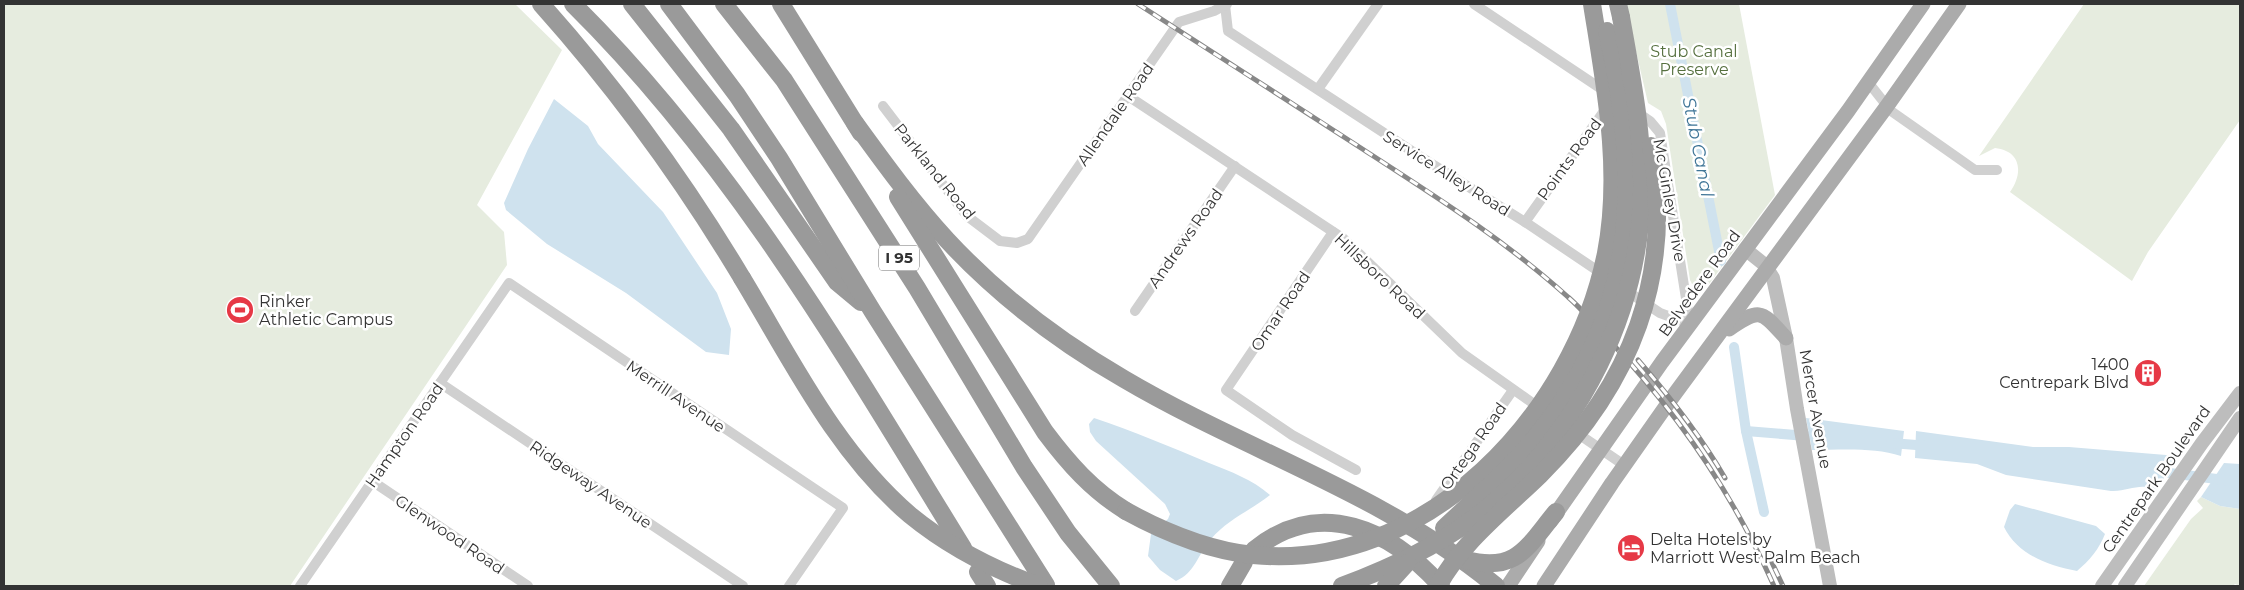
<svg xmlns="http://www.w3.org/2000/svg" width="2244" height="590" font-family="Montserrat,sans-serif">
	<style>
		.green { fill: #e6ecdf }
		.water { fill: #cfe2ee }
		.lines { fill: none; stroke-linecap: round; stroke-linejoin: round }
		.canal { stroke: #cfe2ee; stroke-width: 10 }
		.street { stroke: #d0d0d0; stroke-width: 10 }
		.secondary { stroke: #bdbdbd; stroke-width: 14 }
		.primary { stroke: #ababab; stroke-width: 15 }
		.highway { stroke: #9a9a9a; stroke-width: 18 }
		.rail-casing { stroke: #888; stroke-width: 5 }
		.rail { stroke: #fff; stroke-width: 3; stroke-dasharray: 9; stroke-linecap: butt }
		.highway-bridge { stroke: #9a9a9a; stroke-width: 18 }
		.labels { text-anchor: middle; stroke-width: 5; stroke-linejoin: round; paint-order: stroke }
		.shield { fill: #fff; stroke: #707070; stroke-width: 1 }
		.shield-label { font-size: 15px; font-weight: bold; fill: #333 }
		.park-label { font-size: 16px; fill: #56703f; stroke: #fff }
		.street-label { font-size: 16px; fill: #333; stroke: #fff }
		.poi-label { font-size: 16px; fill: #333; stroke: #fff; text-anchor: start }
		.water-label { font-size: 18px; font-style: italic; fill: #3f7597; stroke: #fff }
	</style>
	<rect width="100%" height="100%" fill="#fff"/>
	<g class="green">
		<path d="M4 4H515L562 50 477 205 504 232 507 265 290 586H4Z"/>
		<path d="M1625 4H1739L1775 195 1709 284 1704 288 1692 284 1690 280 1666 124 1661 111 1648 103Z"/>
		<path d="M2084 4H2240V120L2148 252 2132 281 2010 192C2023 174 2022 151 1995 148L1979 156Z"/>
		<path d="M2201 497 2220 506 2240 509V586L2235 584 2233 586H2144L2191 519 2203 508 2197 501Z"/>
	</g>
	<g class="water">
		<path d="M554 99 588 126 598 144 663 212 717 293 731 329 729 355 706 352 626 293 547 244 506 210 504 203 528 149Z"/>
		<path d="M1094 418C1133 431 1171 447 1209 463 1231 472 1252 479 1270 495 1251 510 1227 520 1211 539 1198 554 1195 573 1176 581L1160 570 1148 556 1151 534 1168 519 1170 514 1165 504 1096 441 1090 432 1089 424Z"/>
		<path d="M1806 418 1904 431 1901 456C1874 447 1840 450 1812 450Z"/>
		<path d="M1916 431 2033 447H2069L2166 455 2176 461 2156 490C2140 482 2128 492 2111 491L2006 475 1977 464 1915 458Z"/>
		<path d="M2224 463 2240 464V509L2220 506 2201 497Z"/>
		<path d="M2015 504 2096 526 2105 534C2099 549 2090 560 2077 571 2048 566 2017 554 2004 527L2010 510Z"/>
	</g>
	<g class="lines">
		<g class="canal">
			<path d="M1670 4 1721 261"/>
			<path d="M1734 347 1746 431 1764 512"/>
			<path d="M1746 431 1807 436"/>
			<path d="M1891 443 1929 446"/>
			<path d="M2154 471 2240 482"/>
		</g>
		<g class="street">
			<path d="M1474 4 1606 92"/>
			<path d="M1225 5 1228 31 1424 159 1525 222 1604 275"/>
			<path d="M1868 82 1891 111 1958 158 1975 170H1997"/>
			<path d="M1318 89 1378 4"/>
			<path d="M1128 96 1344 239 1462 353 1541 409"/>
			<path d="M883 106 967 216 1000 241 1017 243 1028 239 1179 22 1214 11 1227 4"/>
			<path d="M1525 222 1607 107"/>
			<path d="M1333 232 1226 390 1292 435 1356 470"/>
			<path d="M1624 289 1660 313 1690 324 1660 133 1650 121 1637 112"/>
			<path d="M1135 311 1235 166"/>
			<path d="M440 383 743 586"/>
			<path d="M1574 431 1624 465"/>
			<path d="M372 481 528 586"/>
			<path d="M1436 500 1513 390"/>
			<path d="M300 586 509 283 843 508 789 586"/>
		</g>
		<g class="secondary">
			<path d="M1745 249 1765 265 1773 278 1786 338 1797 409 1830 586"/>
			<path d="M2102 586 2202 443 2240 393"/>
			<path d="M2125 586 2240 418"/>
		</g>
		<g class="primary">
			<path d="M1729 329C1761 307 1761 311 1786 338"/>
			<path d="M1550 522 1662 362 1848 111 1923 4"/>
			<path d="M1508 586 1538 541"/>
			<path d="M1544 586 1612 483 1671 399 1887 106 1959 4"/>
		</g>
		<g class="highway">
			<path d="M541 4C616 88 684 181 742 278"/>
			<path d="M573 4C734 163 845 356 963 548"/>
			<path d="M632 4 731 129 837 282 861 302"/>
			<path d="M669 4 737 95 779 158 873 312 1046 585"/>
			<path d="M724 4 784 80 917 288 1024 467 1068 533 1111 586"/>
			<path d="M781 4 861 133"/>
			<path d="M1618 4 1621 17"/>
			<path d="M855 123C884 163 913 203 947 240 998 295 1058 341 1124 379 1246 451 1385 494 1496 586"/>
			<path d="M898 197 1045 432C1069 464 1092 490 1126 511"/>
			<path d="M1254 550C1320 496 1391 530 1441 586"/>
			<path d="M1466 560C1517 573 1527 547 1556 512"/>
			<path d="M978 572 987 586"/>
			<path d="M1230 586 1244 562"/>
		</g>
		<defs>
			<g id="rail">
				<path d="M1138 4C1213 53 1289 101 1364 150 1435 196 1506 241 1568 297 1582 309 1595 325 1608 339 1677 412 1733 494 1774 586"/>
				<path d="M1638 360C1670 397 1700 435 1725 478"/>
				<path d="M1767 552 1783 586"/>
			</g>
		</defs>
		<use href="#rail" class="rail-casing"/>
		<use href="#rail" class="rail"/>
		<g class="highway-bridge">
			<path d="M742 278C791 359 836 452 910 515 949 547 992 569 1039 586"/>
			<path d="M1126 511C1166 533 1207 550 1253 555 1427 572 1574 413 1606 253 1622 170 1605 86 1592 4"/>
			<path d="M1444 528C1473 501 1504 474 1530 444 1638 316 1642 187 1607 31"/>
			<path d="M1342 586C1393 567 1445 543 1487 508 1581 429 1640 312 1642 189 1643 131 1631 74 1621 17"/>
			<path d="M1386 586 1407 563"/>
			<path d="M1438 586C1462 542 1504 510 1540 475 1631 385 1674 275 1651 146"/>
		</g>
	</g>
	<defs>
		<symbol id="stadium-disc" viewBox="-11 -11 22 22"><circle r="9.5" fill="#e63946" stroke="#fff"/><path d="M0-5a6.5 5 0 1 0 0 10a6.5 5 0 1 0 0-10ZM-3.5-1.8h7v3.6h-7Z" fill="#fff"/></symbol>
		<symbol id="building-disc" viewBox="-11 -11 22 22"><circle r="9.5" fill="#e63946" stroke="#fff"/><path d="M-4-6H4V6H1V3H-1V6H-4ZM-2.5-4.3h1.7v1.8h-1.7ZM.8-4.3h1.7v1.8H.8ZM-2.5-1h1.7V.8h-1.7ZM.8-1h1.7V.8H.8Z" fill="#fff"/></symbol>
		<symbol id="hotel-disc" viewBox="-11 -11 22 22"><circle r="9.5" fill="#e63946" stroke="#fff"/><path d="M-6-4.5h1.5V1H6V5H4.5V3h-9V5H-6ZM-4 0a1.8 1.8 0 1 1 3.6 0ZM.5 0V-2.5h3Q6-2.5 6 0Z" fill="#fff"/></symbol>
	</defs>
	<g fill-rule="evenodd">
		<use href="#stadium-disc" x="224" y="294" width="32" height="32"/>
		<use href="#building-disc" x="2132" y="357" width="32" height="32"/>
		<use href="#hotel-disc" x="1615" y="532" width="32" height="32"/>
	</g>
	<g class="labels">
		<rect class="shield" x="879" y="245.5" width="40" height="25" rx="4"/>
		<g class="shield-label">
			<text x="899" y="263">I 95</text>
		</g>
		<g class="park-label">
			<text x="1694" y="57">Stub Canal<tspan x="1694" dy="18">Preserve</tspan></text>
		</g>
		<g class="street-label">
			<text transform="translate(1115 114) rotate(-55)" y="6">Allendale Road</text>
			<text transform="translate(1569 159) rotate(-54)" y="6">Points Road</text>
			<text transform="translate(935 171) rotate(51)" y="6">Parkland Road</text>
			<text transform="translate(1447 173) rotate(32)" y="6">Service Alley Road</text>
			<text transform="translate(1670 200) rotate(80)" y="6">Mc Ginley Drive</text>
			<text transform="translate(1185 238) rotate(-55)" y="6">Andrews Road</text>
			<text transform="translate(1380 276) rotate(43)" y="6">Hillsboro Road</text>
			<text transform="translate(1699 283) rotate(-54)" y="6">Belvedere Road</text>
			<text transform="translate(1280 311) rotate(-56)" y="6">Omar Road</text>
			<text transform="translate(676 396) rotate(34)" y="6">Merrill Avenue</text>
			<text transform="translate(1816 409) rotate(80)" y="6">Mercer Avenue</text>
			<text transform="translate(404 435) rotate(-55)" y="6">Hampton Road</text>
			<text transform="translate(1473 446) rotate(-55)" y="6">Ortega Road</text>
			<text transform="translate(2156 479) rotate(-55)" y="6">Centrepark Boulevard</text>
			<text transform="translate(591 484) rotate(34)" y="6">Ridgeway Avenue</text>
			<text transform="translate(450 534) rotate(34)" y="6">Glenwood Road</text>
		</g>
		<g class="poi-label">
			<text x="259" y="307">Rinker<tspan x="259" dy="18">Athletic Campus</tspan></text>
			<text x="2129" y="370" text-anchor="end">1400<tspan x="2129" dy="18">Centrepark Blvd</tspan></text>
			<text x="1650" y="545">Delta Hotels by<tspan x="1650" dy="18">Marriott West Palm Beach</tspan></text>
		</g>
		<g class="water-label">
			<text transform="translate(1698 147) rotate(79)" y="6">Stub Canal</text>
		</g>
	</g>
	<rect width="2244" height="590" fill="none" stroke="#333333" stroke-width="10"/>
</svg>
